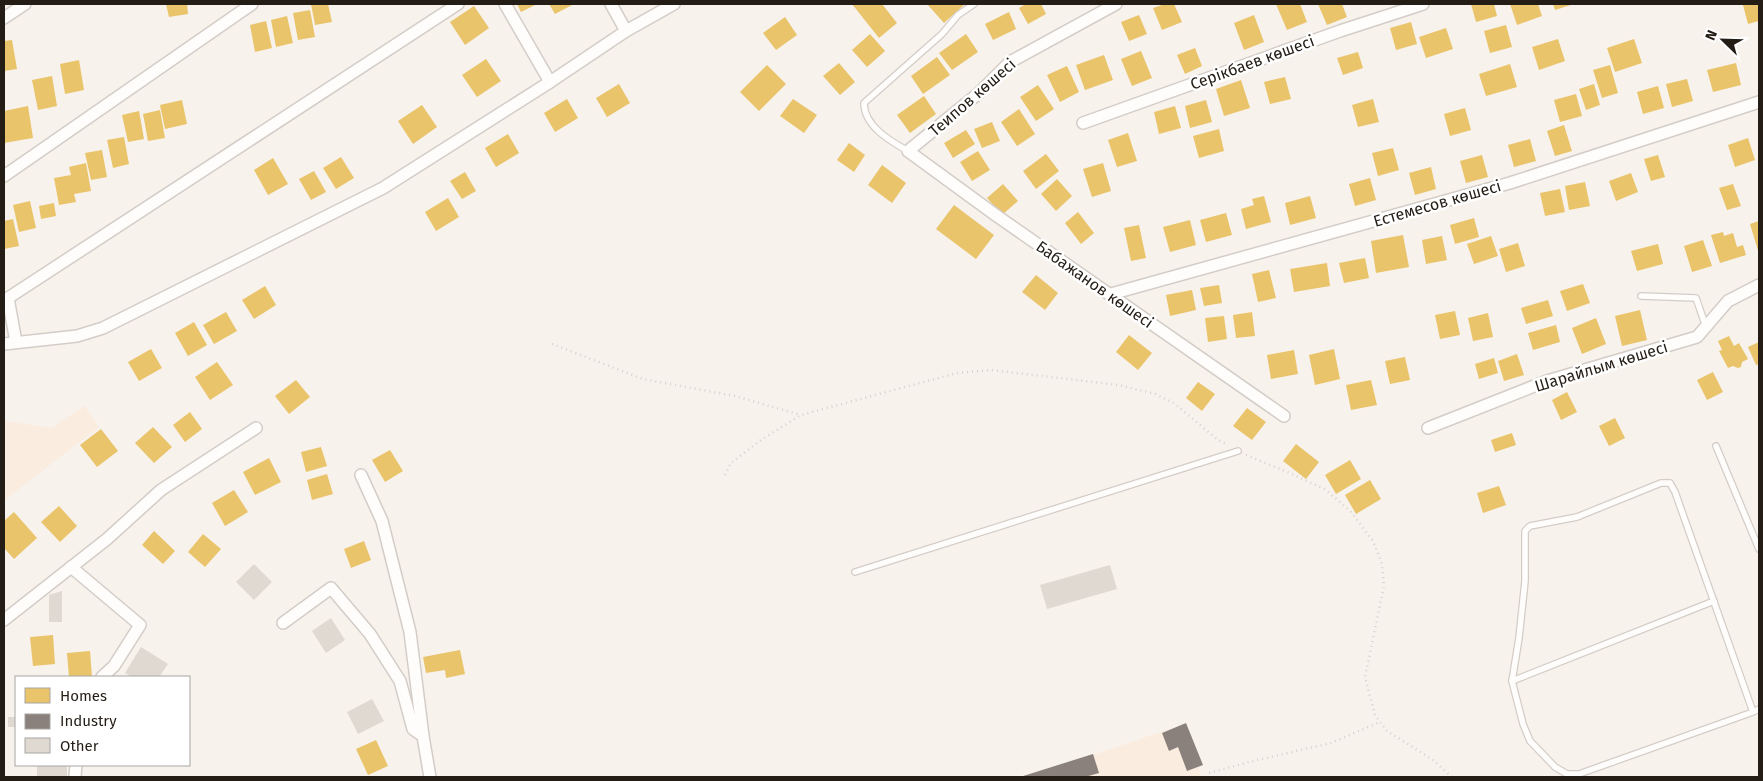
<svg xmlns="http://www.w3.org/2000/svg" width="1763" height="781" font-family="'Fira Sans',sans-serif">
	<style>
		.built { fill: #faecde }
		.homes { fill: #e9c46a }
		.industry { fill: #8a817c }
		.building { fill: #dfd9d2 }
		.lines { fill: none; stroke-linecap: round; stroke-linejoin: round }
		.lane-casing { stroke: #d4cdc7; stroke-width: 8 }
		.street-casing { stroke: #d4cdc7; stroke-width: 14 }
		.path { stroke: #d5d1cf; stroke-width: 2.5; stroke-dasharray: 1 4; stroke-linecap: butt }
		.lane { stroke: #fefdfc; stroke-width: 5.5 }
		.street { stroke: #fefdfc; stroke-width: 11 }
		.labels { text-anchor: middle; stroke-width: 5; stroke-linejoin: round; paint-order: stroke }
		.street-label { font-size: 16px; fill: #241d16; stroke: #fff }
	</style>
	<rect width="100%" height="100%" fill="#f8f2ec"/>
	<g class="built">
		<path d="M84 406 99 427 4 500V421L52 428Z"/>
		<path d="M1185 724 1201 777H1028Z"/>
	</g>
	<g class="homes">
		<path d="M166 4H187L188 14 169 17Z"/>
		<path d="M311 4H328L332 22 315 25Z"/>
		<path d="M517 4H537L521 12Z"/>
		<path d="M549 4H574L555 14Z"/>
		<path d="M852 4H882L897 23 879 38Z"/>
		<path d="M927 4H965L944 23Z"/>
		<path d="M1026 4H1041L1046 14 1028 24 1019 8Z"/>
		<path d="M1165 4H1174L1182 22 1162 30 1153 8Z"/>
		<path d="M1276 4H1300L1307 22 1287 30Z"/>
		<path d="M1318 4H1342L1347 17 1327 25Z"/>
		<path d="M1471 4H1494L1497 16 1476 22Z"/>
		<path d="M1510 4H1538L1542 16 1517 25Z"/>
		<path d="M1553 4H1574L1555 10Z"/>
		<path d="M1748 4H1759V21L1748 24 1743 5Z"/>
		<path d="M474 6 489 28 465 45 450 22Z"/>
		<path d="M310 10 315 37 298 40 293 13Z"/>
		<path d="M1009 12 1016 29 993 40 985 24Z"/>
		<path d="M1139 15 1147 34 1129 41 1121 22Z"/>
		<path d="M1254 15 1264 42 1244 50 1234 23Z"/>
		<path d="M287 16 293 43 276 47 271 20Z"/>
		<path d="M785 17 797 35 776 50 763 33Z"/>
		<path d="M266 21 272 48 255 52 250 25Z"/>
		<path d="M1411 22 1417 44 1396 50 1390 28Z"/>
		<path d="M1506 25 1512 47 1490 53 1484 31Z"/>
		<path d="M1446 28 1453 49 1426 58 1419 37Z"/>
		<path d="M870 34 885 51 867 67 852 50Z"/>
		<path d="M966 34 978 52 952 70 939 53Z"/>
		<path d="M1558 39 1565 61 1539 70 1532 47Z"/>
		<path d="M1634 39 1642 63 1615 72 1607 48Z"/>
		<path d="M12 40 17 69 4 71V41Z"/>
		<path d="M1195 48 1202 66 1185 74 1177 55Z"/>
		<path d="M1141 51 1152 78 1132 86 1121 59Z"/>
		<path d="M1358 52 1363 68 1343 75 1337 58Z"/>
		<path d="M1104 55 1113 80 1085 90 1076 65Z"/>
		<path d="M937 57 950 75 923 94 911 76Z"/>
		<path d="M486 59 501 81 477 97 462 75Z"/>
		<path d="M79 60 84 90 65 94 60 64Z"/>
		<path d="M839 63 855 82 840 95 823 76Z"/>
		<path d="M1736 63 1741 85 1713 92 1707 70Z"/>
		<path d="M1510 64 1517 87 1486 96 1479 74Z"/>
		<path d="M767 65 786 84 759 111 740 92Z"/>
		<path d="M1610 65 1618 93 1602 98 1593 70Z"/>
		<path d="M1067 66 1079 92 1060 102 1047 75Z"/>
		<path d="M52 76 57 106 38 110 32 80Z"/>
		<path d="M1285 77 1291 99 1270 104 1264 82Z"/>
		<path d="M1687 79 1693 101 1672 107 1666 84Z"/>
		<path d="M1241 80 1250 108 1224 116 1216 89Z"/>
		<path d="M619 84 630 103 607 117 596 98Z"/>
		<path d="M1594 84 1600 105 1586 110 1579 89Z"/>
		<path d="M1038 85 1054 109 1036 121 1020 97Z"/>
		<path d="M1658 86 1664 108 1643 114 1637 92Z"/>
		<path d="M1576 94 1582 116 1560 122 1554 100Z"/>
		<path d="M924 96 936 114 910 133 897 115Z"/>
		<path d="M567 99 578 118 555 132 544 113Z"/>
		<path d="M793 99 817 115 804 133 780 116Z"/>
		<path d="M1373 99 1379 122 1358 127 1352 105Z"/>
		<path d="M182 100 187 124 165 129 160 105Z"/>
		<path d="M1206 100 1212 122 1190 128 1185 106Z"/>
		<path d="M422 105 437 127 413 144 398 121Z"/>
		<path d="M28 106 33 138 4 143V111Z"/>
		<path d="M1175 106 1181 128 1159 134 1154 112Z"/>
		<path d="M1465 108 1471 130 1450 136 1444 114Z"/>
		<path d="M1019 109 1035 134 1017 146 1001 122Z"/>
		<path d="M160 110 165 138 148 141 143 114Z"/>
		<path d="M139 111 144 139 128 142 122 115Z"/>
		<path d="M992 122 1000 141 982 148 974 129Z"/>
		<path d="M1564 125 1572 151 1555 156 1547 131Z"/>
		<path d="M1219 129 1224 151 1199 158 1193 136Z"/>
		<path d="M966 130 975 144 953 158 944 143Z"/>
		<path d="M1128 133 1137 161 1117 167 1108 140Z"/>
		<path d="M508 134 519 153 496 167 485 148Z"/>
		<path d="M124 137 129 164 113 168 107 140Z"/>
		<path d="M1748 138 1755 160 1735 167 1728 145Z"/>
		<path d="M1530 139 1536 161 1514 167 1508 145Z"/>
		<path d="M849 143 865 155 854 172 837 160Z"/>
		<path d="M1393 148 1399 170 1378 176 1372 153Z"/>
		<path d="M102 150 107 177 91 180 85 153Z"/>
		<path d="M978 151 990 170 972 181 960 162Z"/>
		<path d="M1046 154 1059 171 1036 189 1023 171Z"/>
		<path d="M1482 155 1488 177 1466 183 1460 161Z"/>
		<path d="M1658 155 1665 177 1651 181 1644 159Z"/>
		<path d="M341 157 354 178 336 189 323 168Z"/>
		<path d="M273 158 288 184 268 195 254 170Z"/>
		<path d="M86 163 91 191 74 194 76 202 59 205 54 178 71 175 69 167Z"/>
		<path d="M1103 163 1111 191 1092 197 1083 169Z"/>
		<path d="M882 165 906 183 892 203 868 185Z"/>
		<path d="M1431 167 1436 189 1415 195 1409 173Z"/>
		<path d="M314 171 326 192 311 200 299 179Z"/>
		<path d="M465 172 476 191 462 199 450 181Z"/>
		<path d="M1631 173 1638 192 1616 201 1609 181Z"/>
		<path d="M1370 178 1376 200 1355 206 1349 184Z"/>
		<path d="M1057 179 1072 196 1056 211 1041 194Z"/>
		<path d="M1585 182 1590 206 1569 210 1565 186Z"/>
		<path d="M1003 184 1018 201 1002 215 987 198Z"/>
		<path d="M1733 184 1741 206 1727 210 1719 188Z"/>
		<path d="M1560 189 1565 212 1545 216 1540 193Z"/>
		<path d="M1264 196 1271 222 1246 229 1241 209 1254 205 1252 199Z"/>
		<path d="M1310 196 1316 218 1290 225 1285 203Z"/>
		<path d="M448 198 459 217 436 231 425 212Z"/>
		<path d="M30 201 36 228 19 232 13 205Z"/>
		<path d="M54 203 56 216 41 219 39 206Z"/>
		<path d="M954 205 994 235 976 259 936 229Z"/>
		<path d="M1078 212 1094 233 1081 244 1065 223Z"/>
		<path d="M1226 213 1232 235 1206 242 1200 220Z"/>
		<path d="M1474 218 1479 237 1455 244 1450 225Z"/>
		<path d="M13 219 19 246 4 249V221Z"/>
		<path d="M1190 220 1196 245 1170 252 1163 227Z"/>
		<path d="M1759 221V254L1750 224Z"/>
		<path d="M1139 225 1146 258 1131 261 1124 228Z"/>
		<path d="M1723 232 1724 236 1733 233 1737 247 1743 245 1746 255 1720 263 1711 235Z"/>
		<path d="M1403 235 1409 267 1376 273 1371 241Z"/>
		<path d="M1442 236 1447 260 1426 264 1422 240Z"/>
		<path d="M1491 236 1498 256 1474 264 1467 244Z"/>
		<path d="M1703 240 1712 266 1692 272 1684 246Z"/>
		<path d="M1518 243 1525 266 1506 272 1499 249Z"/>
		<path d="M1658 244 1663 264 1637 271 1631 251Z"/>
		<path d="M1365 258 1369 278 1344 283 1339 263Z"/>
		<path d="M1327 263 1330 286 1294 292 1290 269Z"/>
		<path d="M1269 270 1276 298 1258 302 1252 274Z"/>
		<path d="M1036 275 1058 293 1045 310 1022 292Z"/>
		<path d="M1583 284 1590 303 1567 311 1560 291Z"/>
		<path d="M1219 285 1222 303 1204 306 1200 288Z"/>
		<path d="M265 286 276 305 254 319 242 300Z"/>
		<path d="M1192 290 1196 310 1170 316 1166 295Z"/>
		<path d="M1548 300 1553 316 1526 324 1521 308Z"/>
		<path d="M1640 310 1647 340 1622 346 1615 316Z"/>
		<path d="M1455 311 1460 335 1440 339 1435 315Z"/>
		<path d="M226 312 237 331 214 344 203 325Z"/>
		<path d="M1252 312 1255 336 1236 338 1233 315Z"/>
		<path d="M1488 313 1493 337 1473 341 1468 318Z"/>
		<path d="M1224 316 1227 339 1208 342 1205 318Z"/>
		<path d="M1596 318 1606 344 1582 354 1572 328Z"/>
		<path d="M194 322 207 345 188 356 175 333Z"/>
		<path d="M1556 325 1560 342 1533 350 1528 333Z"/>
		<path d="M1129 335 1152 353 1138 370 1116 352Z"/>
		<path d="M1729 336 1734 346 1739 343 1748 359 1742 362 1741 367 1738 368 1733 366 1728 368 1719 351 1722 350 1718 341Z"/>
		<path d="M1759 342V364L1756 365 1748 347Z"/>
		<path d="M151 349 162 368 139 381 128 362Z"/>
		<path d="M1334 349 1340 379 1315 385 1309 355Z"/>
		<path d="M1294 350 1298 374 1271 379 1267 355Z"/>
		<path d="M1517 354 1524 375 1504 381 1498 361Z"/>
		<path d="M1405 357 1410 380 1390 384 1385 361Z"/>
		<path d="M1494 358 1498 373 1479 379 1475 364Z"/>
		<path d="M217 362 233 385 210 400 195 377Z"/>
		<path d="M1713 372 1723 392 1707 400 1697 380Z"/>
		<path d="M296 380 310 397 289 414 275 396Z"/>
		<path d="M1371 380 1377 405 1351 410 1346 385Z"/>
		<path d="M1198 382 1215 394 1202 411 1186 398Z"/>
		<path d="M1567 392 1577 412 1561 420 1552 400Z"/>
		<path d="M1247 408 1266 422 1252 440 1233 426Z"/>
		<path d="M190 412 202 429 185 442 173 425Z"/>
		<path d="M1615 418 1625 438 1609 446 1599 426Z"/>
		<path d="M153 427 172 447 154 463 135 443Z"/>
		<path d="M101 429 118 451 97 467 80 445Z"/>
		<path d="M1512 433 1516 445 1495 452 1491 440Z"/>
		<path d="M1296 444 1319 462 1306 479 1283 461Z"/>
		<path d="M321 447 327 466 306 472 301 452Z"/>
		<path d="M390 450 403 471 385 482 372 460Z"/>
		<path d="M269 458 281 482 255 495 243 472Z"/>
		<path d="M1350 460 1361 479 1336 494 1325 475Z"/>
		<path d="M327 474 333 494 312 500 307 480Z"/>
		<path d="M1370 480 1381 499 1356 514 1345 495Z"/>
		<path d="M1499 486 1506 505 1483 513 1477 493Z"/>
		<path d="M234 490 248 512 225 526 212 503Z"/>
		<path d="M59 506 77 526 60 542 41 522Z"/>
		<path d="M14 512 37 538 14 559 4 548V521Z"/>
		<path d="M154 531 175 551 163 564 142 545Z"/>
		<path d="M203 534 221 549 205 567 188 552Z"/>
		<path d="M364 541 371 560 351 568 344 549Z"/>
		<path d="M53 635 55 664 33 666 30 637Z"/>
		<path d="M460 650 465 674 446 678 445 670 426 673 423 657Z"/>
		<path d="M90 651 92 677H69L67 653Z"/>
		<path d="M376 740 388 766 368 775 356 749Z"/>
	</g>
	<g class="industry">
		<path d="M1186 723 1203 765 1187 771 1178 747 1169 751 1162 733Z"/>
		<path d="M1093 754 1099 773 1085 777H1020Z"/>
	</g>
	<g class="building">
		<path d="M254 564 272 582 254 600 236 582Z"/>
		<path d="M1110 565 1117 589 1047 609 1040 585Z"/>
		<path d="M62 591V622H49V595Z"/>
		<path d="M331 618 345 640 326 653 312 631Z"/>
		<path d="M141 647 168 664 159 677H132L125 673Z"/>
		<path d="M372 699 384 721 358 734 347 712Z"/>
		<rect x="8" y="717" width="8" height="10"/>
		<rect x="37" y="765" width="30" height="12"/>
	</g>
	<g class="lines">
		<defs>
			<g id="lane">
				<path d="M908 151C890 141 864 126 864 103L942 34 958 15 974 4"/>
				<path d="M1641 296 1696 298 1706 327"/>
				<path d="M1716 446 1759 549"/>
				<path d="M855 572 1238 451"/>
				<path d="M1512 681 1714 601"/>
				<path d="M1753 712 1675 492 1670 483H1661L1577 517 1530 526 1525 531V581L1519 638 1512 681 1523 724 1530 741 1555 767 1567 774H1579L1753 712 1759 709"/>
			</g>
			<g id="street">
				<path d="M505 4 550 82"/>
				<path d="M611 4 626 31"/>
				<path d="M1116 4 1010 62 979 93 908 151 997 216 1284 416"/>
				<path d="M4 18 25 4"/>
				<path d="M1083 123 1340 31 1423 4"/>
				<path d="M4 176 252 4"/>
				<path d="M1111 294 1510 183 1759 102"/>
				<path d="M16 342 8 298 458 4"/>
				<path d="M4 344 77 336 103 328 383 188 550 82 626 31 674 4"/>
				<path d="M1428 428 1547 381 1697 337 1728 301 1759 285"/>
				<path d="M361 475 382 521 410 632 423 736 430 777"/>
				<path d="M71 567 140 625 114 666 102 677"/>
				<path d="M4 620 107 539 161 490 256 428"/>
				<path d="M283 623 331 588 370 634 400 681 413 729 423 736"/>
				<path d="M75 776 76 765"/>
			</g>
		</defs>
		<use href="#lane" class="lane-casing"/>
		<use href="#street" class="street-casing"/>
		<g class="path">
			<path d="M552 344 643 379 735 396 801 415"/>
			<path d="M1246 455 1292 474 1326 490 1351 512 1373 541 1382 564 1384 586 1365 677 1375 715 1387 731 1433 760 1452 777"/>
			<path d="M725 475 731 463 761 440 801 415 957 373 991 370 1119 385 1155 394 1174 403 1218 440 1226 444"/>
			<path d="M1209 773 1249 762 1331 743 1380 722"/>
		</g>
		<use href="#lane" class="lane"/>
		<use href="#street" class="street"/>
	</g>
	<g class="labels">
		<g class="street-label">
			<text transform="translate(1252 62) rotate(-20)" y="6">Серікбаев көшесі</text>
			<text transform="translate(972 97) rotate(-41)" y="6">Теипов көшесі</text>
			<text transform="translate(1437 203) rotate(-16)" y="6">Естемесов көшесі</text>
			<text transform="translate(1095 284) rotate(35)" y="6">Бабажанов көшесі</text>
			<text transform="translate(1601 366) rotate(-17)" y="6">Шарайлым көшесі</text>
		</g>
	</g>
	<rect width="1763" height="781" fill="none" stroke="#241d16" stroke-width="10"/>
	<rect x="15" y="676" width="175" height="90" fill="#ffffff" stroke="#a7a5a2"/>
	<rect x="25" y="688" width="25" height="15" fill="#e9c46a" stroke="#a7a5a2"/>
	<text x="60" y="701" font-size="15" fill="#241d16">Homes</text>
	<rect x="25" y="714" width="25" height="15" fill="#8a817c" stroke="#a7a5a2"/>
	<text x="60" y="726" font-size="15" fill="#241d16">Industry</text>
	<rect x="25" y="738" width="25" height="15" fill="#dfd9d2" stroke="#a7a5a2"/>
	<text x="60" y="751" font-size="15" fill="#241d16">Other</text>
	<g transform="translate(1723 40) rotate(293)" stroke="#ffffff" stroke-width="4" paint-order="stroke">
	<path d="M0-4L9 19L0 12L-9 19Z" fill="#241d16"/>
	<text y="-8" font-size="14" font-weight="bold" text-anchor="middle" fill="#241d16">N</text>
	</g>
</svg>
